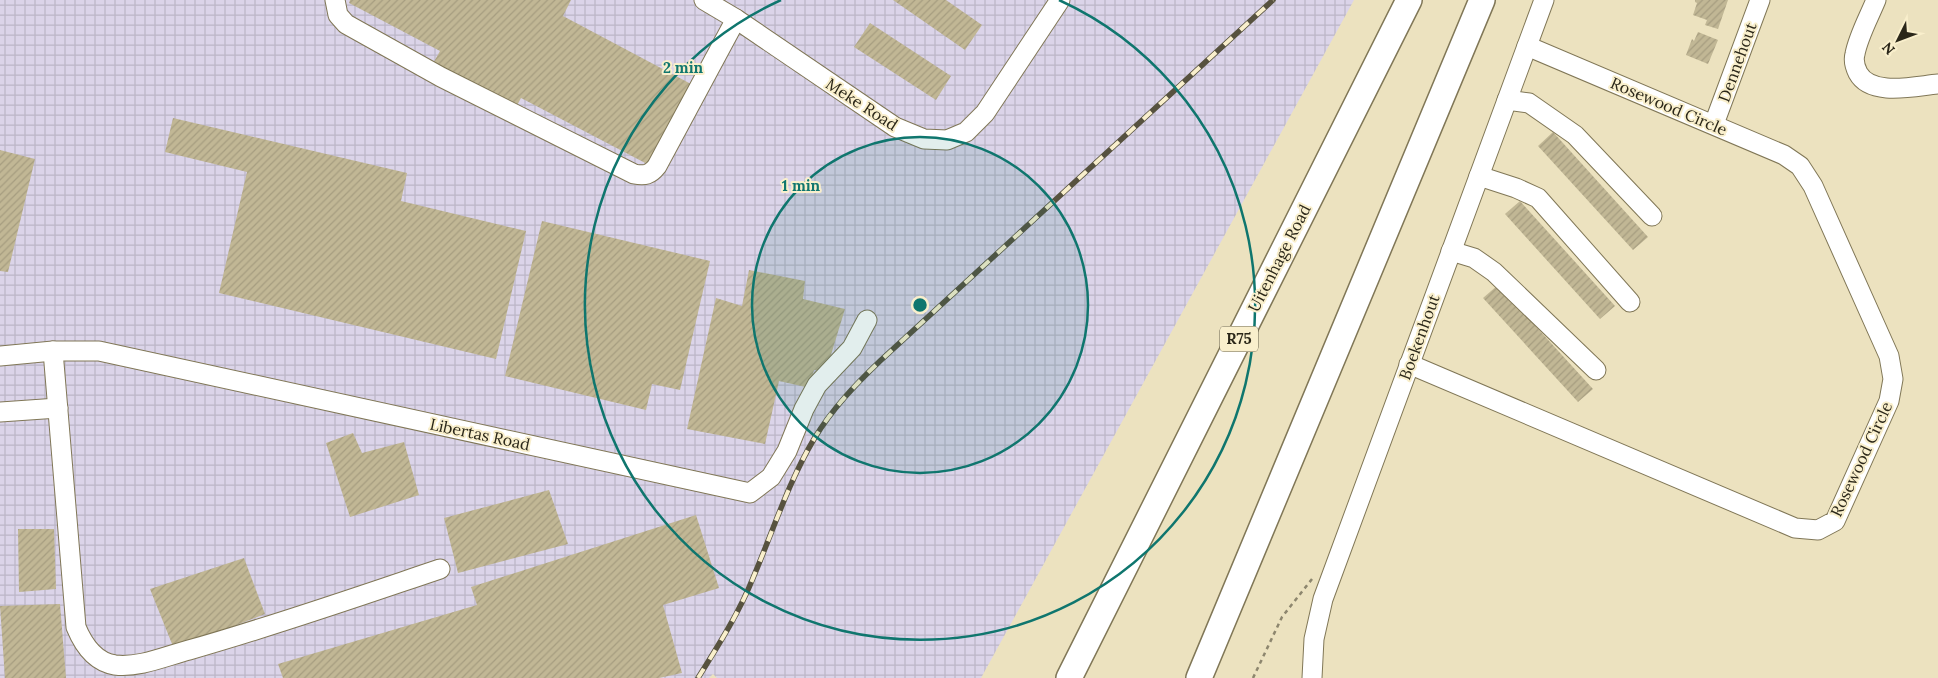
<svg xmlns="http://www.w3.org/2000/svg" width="1938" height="678" font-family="Lora,serif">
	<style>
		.industrial { fill: url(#industrial-grid) }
		.building { fill: url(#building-hatch) }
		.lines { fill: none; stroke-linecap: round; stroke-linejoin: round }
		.minor-casing { stroke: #807757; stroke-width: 21 }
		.major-casing { stroke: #807757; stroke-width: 28 }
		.path { stroke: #8d866e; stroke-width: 2.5; stroke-dasharray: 4 4; stroke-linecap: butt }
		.minor { stroke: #fff; stroke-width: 19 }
		.major { stroke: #fff; stroke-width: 25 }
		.rail-casing { stroke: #57523f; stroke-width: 5.5 }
		.rail { stroke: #f9efcc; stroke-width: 4; stroke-dasharray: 11; stroke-linecap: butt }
		.ring { fill: none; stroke: #0f766e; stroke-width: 2.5 }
		.labels { text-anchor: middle; stroke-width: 4; stroke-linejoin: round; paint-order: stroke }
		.shield { fill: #f9efcc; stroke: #69634f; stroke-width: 1 }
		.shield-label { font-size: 15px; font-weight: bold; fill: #2b2719 }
		.street-label { font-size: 16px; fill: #2b2719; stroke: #f9efcc }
		.centre { fill: #0f766e; stroke: #f9efcc; stroke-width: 2.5 }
		.ring-label { font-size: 15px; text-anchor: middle; font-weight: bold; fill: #0f766e; stroke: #f9efcc; stroke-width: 4; stroke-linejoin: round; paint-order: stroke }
	</style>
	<defs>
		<pattern id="industrial-grid" width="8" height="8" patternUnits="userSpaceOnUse" patternTransform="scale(1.25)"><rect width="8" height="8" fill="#dbd4e9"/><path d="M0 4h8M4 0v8" fill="none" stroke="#bcb6c7"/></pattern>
		<pattern id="building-hatch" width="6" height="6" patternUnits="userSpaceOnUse" patternTransform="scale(1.25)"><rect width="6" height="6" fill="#c1b795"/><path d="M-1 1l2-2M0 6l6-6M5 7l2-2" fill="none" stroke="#a69d80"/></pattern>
	</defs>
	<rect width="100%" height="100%" fill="#ece2bf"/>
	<path class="industrial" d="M0 0H1354L981 678H717L713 674 709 678H0Z"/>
	<g class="building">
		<path d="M350 0H571L563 16 691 84 649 165 521 98 514 111 431 67 440 51 349 3Z"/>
		<path d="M893 0H946L982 25 965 50Z"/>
		<path d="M1695 0H1728L1718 29 1705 25 1707 20 1693 15 1697 3 1695 2Z"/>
		<path d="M870 23 951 76 936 100 854 47Z"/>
		<path d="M1698 32 1718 40 1708 64 1686 55 1692 39 1694 41Z"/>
		<path d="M173 118 407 173 401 201 526 231 496 359 219 293 247 172 165 152Z"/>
		<path d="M1553 132 1648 237 1633 250 1538 146Z"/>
		<path d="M0 150 35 159 8 272 0 271Z"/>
		<path d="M1520 201 1615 306 1600 319 1505 214Z"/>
		<path d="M542 221 710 261 680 390 652 384 646 410 505 376Z"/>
		<path d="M749 270 805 281 803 299 845 309 826 371 814 370 810 388 779 381 765 444 687 429 716 298 742 306Z"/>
		<path d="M1498 285 1593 389 1578 402 1483 298Z"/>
		<path d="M353 433 362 453 404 442 419 495 350 517 326 443Z"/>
		<path d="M549 490 568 544 458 573 444 518Z"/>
		<path d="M696 515 719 588 663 605 682 673 659 678H283L278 664 477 605 471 587Z"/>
		<path d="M18 529H54L56 589 19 592Z"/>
		<path d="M244 558 265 614 174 649 150 589Z"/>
		<path d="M60 604 66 678H5L0 606Z"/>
	</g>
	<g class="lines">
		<defs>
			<g id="minor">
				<path d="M335 0 338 15 346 24 441 77 634 174C645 176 650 175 657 166L736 19"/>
				<path d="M704 0 736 19 895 127 924 139 947 140 966 132 985 113 1060 0"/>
				<path d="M1876 0C1869 17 1858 37 1855 54 1853 61 1855 67 1858 73 1871 97 1915 86 1938 84"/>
				<path d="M1507 100 1529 103 1575 135 1652 216"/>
				<path d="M1714 124 1760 0"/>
				<path d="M1479 176 1516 188 1538 198 1630 302"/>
				<path d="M1451 251 1474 258 1494 272 1596 370"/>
				<path d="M53 351 76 627C83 644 95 662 115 665 139 668 166 656 189 650 274 626 357 597 440 569"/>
				<path d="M0 356 53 351H99L750 493 771 477 787 451 804 409 817 385 852 348 867 320"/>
				<path d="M1409 364 1795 528 1818 530 1835 521 1889 401 1893 379 1889 356 1813 186 1800 166 1784 155 1527 46"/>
				<path d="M0 412 58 408"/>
				<path d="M1312 678 1314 639 1323 599 1544 0"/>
			</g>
			<g id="major">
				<path d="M1069 678 1409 0"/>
				<path d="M1199 678 1482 0"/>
			</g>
		</defs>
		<use href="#minor" class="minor-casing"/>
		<use href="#major" class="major-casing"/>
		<path class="path" d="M1253 678 1282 617 1312 579"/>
		<use href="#minor" class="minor"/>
		<use href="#major" class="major"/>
		<defs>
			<path id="rail" d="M698 678C718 646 739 613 753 578 773 531 788 483 814 439 832 409 855 385 880 361L1273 0"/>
		</defs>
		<use href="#rail" class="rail-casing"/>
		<use href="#rail" class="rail"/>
	</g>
	<circle cx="920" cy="305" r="168" fill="#0f766e" fill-opacity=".12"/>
	<g class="ring">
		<circle cx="920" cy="305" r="168"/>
		<path d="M1059 0A335 335 0 1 1 781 0"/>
	</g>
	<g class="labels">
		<rect class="shield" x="1220" y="326.5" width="38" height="25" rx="4"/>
		<g class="shield-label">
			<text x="1239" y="344">R75</text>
		</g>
		<g class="street-label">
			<text transform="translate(1737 62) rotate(-70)" y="6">Dennehout</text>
			<text transform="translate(862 104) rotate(33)" y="6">Meke Road</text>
			<text transform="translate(1669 106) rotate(23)" y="6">Rosewood Circle</text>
			<text transform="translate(1279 258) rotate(-63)" y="6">Uitenhage Road</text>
			<text transform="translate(1419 337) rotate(-70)" y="6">Boekenhout</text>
			<text transform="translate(480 434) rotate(12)" y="6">Libertas Road</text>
			<text transform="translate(1861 459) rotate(-65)" y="6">Rosewood Circle</text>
		</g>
	</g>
	<circle cx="920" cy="305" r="8" class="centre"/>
	<g class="ring-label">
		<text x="683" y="73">2 min</text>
		<text x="801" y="191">1 min</text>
	</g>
	<g transform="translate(1898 40) rotate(228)" stroke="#f9efcc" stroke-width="4" paint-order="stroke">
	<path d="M0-4L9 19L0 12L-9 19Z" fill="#2b2719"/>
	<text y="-8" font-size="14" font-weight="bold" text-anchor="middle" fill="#2b2719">N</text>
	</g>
</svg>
